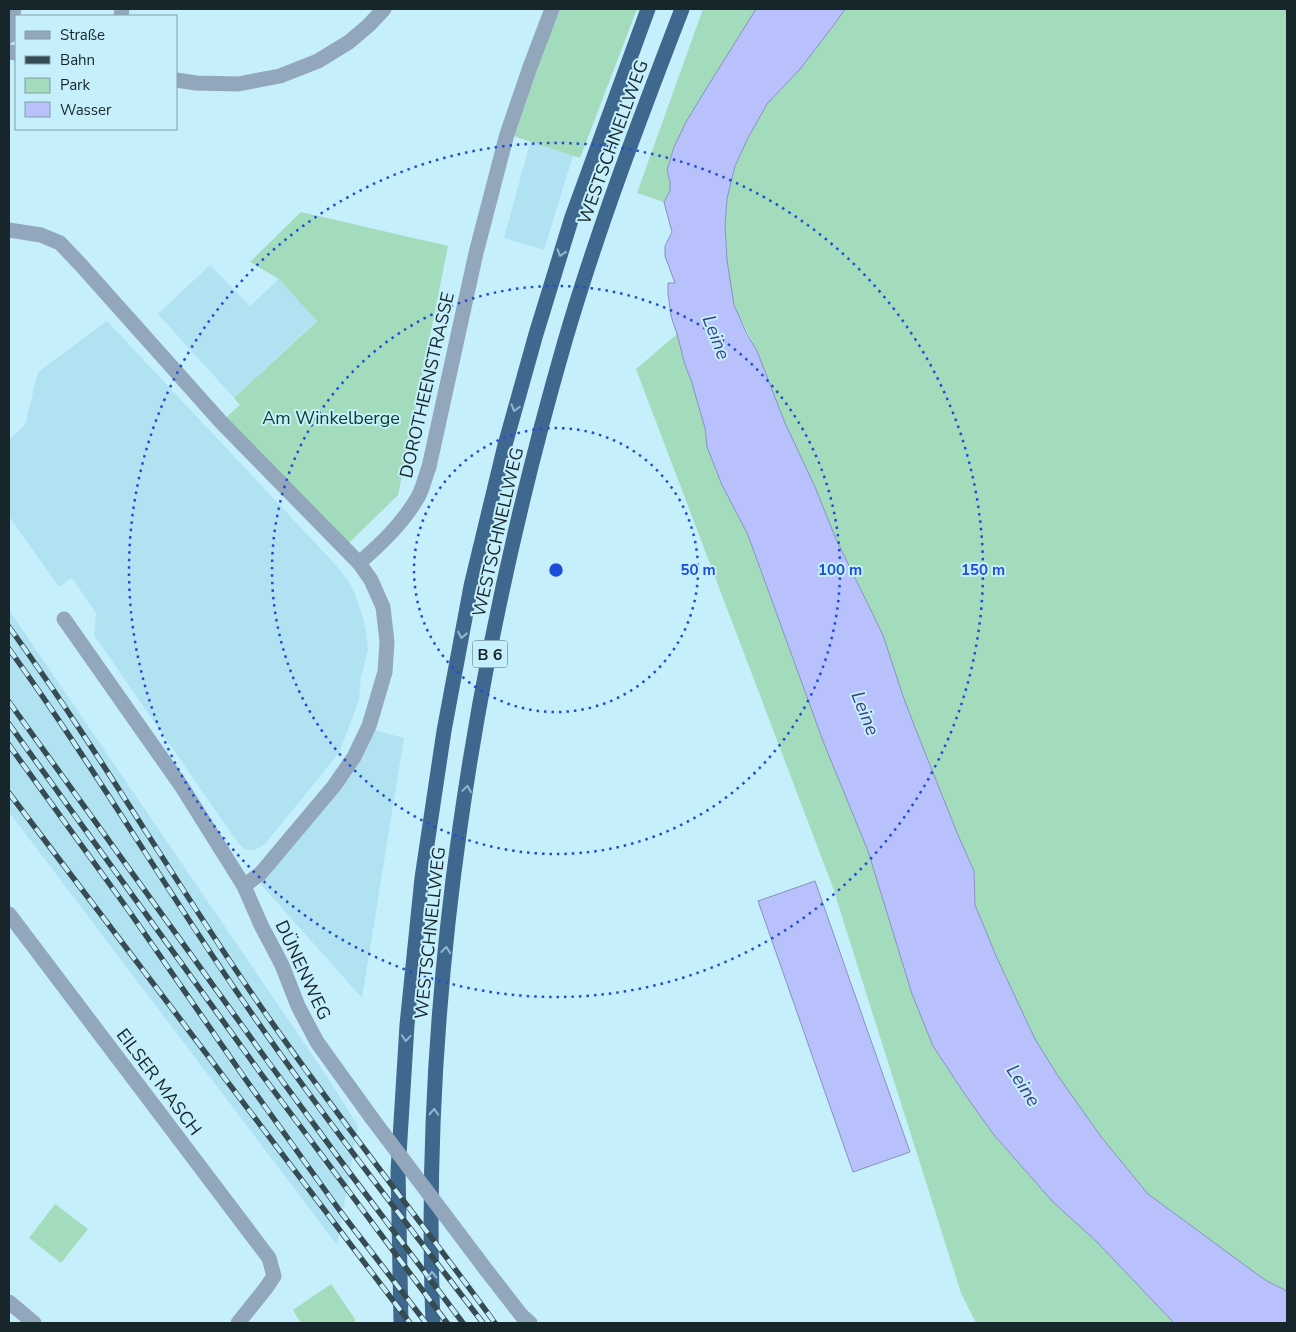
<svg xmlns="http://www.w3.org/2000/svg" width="1296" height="1332" font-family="'Nunito Sans',sans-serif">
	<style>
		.built { fill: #b1e2f2 }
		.green { fill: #a3dcbd }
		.water { fill: #b8c1fc; stroke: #8792bd }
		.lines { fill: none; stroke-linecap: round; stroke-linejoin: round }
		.minor { stroke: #93a7bc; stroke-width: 15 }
		.tertiary { stroke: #93a7bc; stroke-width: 15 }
		.trunk { stroke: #3f688e; stroke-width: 15 }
		.rail-casing { stroke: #374c52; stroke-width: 5.5 }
		.rail { stroke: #c6effc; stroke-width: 4; stroke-dasharray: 11; stroke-linecap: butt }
		.minor-bridge { stroke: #93a7bc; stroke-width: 15 }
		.oneway { stroke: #90b9d0 }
		.ring { fill: none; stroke: #1d4ed8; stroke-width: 2.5; stroke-dasharray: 2.5 5 }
		.labels { text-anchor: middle; stroke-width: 4; stroke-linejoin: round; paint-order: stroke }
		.shield { fill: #c6effc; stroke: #4b626a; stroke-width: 1 }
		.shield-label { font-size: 16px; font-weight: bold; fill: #16262b }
		.street-label { font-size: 18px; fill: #16262b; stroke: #c6effc }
		.park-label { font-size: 18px; fill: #09402a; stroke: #c6effc }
		.water-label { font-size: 19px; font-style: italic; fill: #3c4084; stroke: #c6effc }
		.centre { fill: #1d4ed8; stroke: #c6effc; stroke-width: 2.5 }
		.ring-label { font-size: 15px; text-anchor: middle; font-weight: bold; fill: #1d4ed8; stroke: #c6effc; stroke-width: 4; stroke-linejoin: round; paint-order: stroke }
	</style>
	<rect width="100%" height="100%" fill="#c6effc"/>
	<g class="built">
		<path d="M533 132 576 146 544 250 504 238Z"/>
		<path d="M210 265 250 306 279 279 317 320 234 398 158 314Z"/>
		<path d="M107 321 335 564 347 579 355 594 362 614 366 633 368 649 361 677 359 700 339 753 265 844 259 848 253 850 245 849 238 843 94 635 96 613 72 578 59 587 9 516V440L25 425 38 372Z"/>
		<path d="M9 610 328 1078 358 1126 337 1245 9 812Z"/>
		<path d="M371 729 404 738 362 998 258 881Z"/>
	</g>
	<g class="green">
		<path d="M552 9H637L580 158 507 134Z"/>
		<path d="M703 9H756L706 89 686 122 674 147 667 170 670 182V191L664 202 637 193Z"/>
		<path d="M845 9H1287V1291L1265 1280 1148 1194 1102 1138 1058 1076 1035 1039 997 958 975 905 974 871 958 835 914 725 903 696 883 635 836 539 815 487 785 423 757 351 734 305 727 260 725 225 727 199 735 166 747 138 767 104 801 68 836 22Z"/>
		<path d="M301 212 448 246 398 495 344 548 221 422 240 405 234 398 317 321 279 279 250 262Z"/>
		<path d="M677 334 685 365 691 380 705 428 707 448 722 485 748 535 823 741 868 851 912 994 933 1046 964 1093 994 1135 1053 1202 1097 1242 1174 1323H976L961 1293 832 885 636 369Z"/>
		<path d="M55 1204 88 1229 61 1263 29 1238Z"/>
		<path d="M331 1284 355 1319V1323H301L293 1310Z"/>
	</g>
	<g class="water">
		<path d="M756 9H845L836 22 801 68 767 104 748 138 735 166 727 199 725 225 727 260 734 305 747 334 757 351 785 423 815 487 836 539 883 635 903 696 914 725 958 835 974 871 975 905 997 958 1035 1039 1058 1076 1102 1138 1148 1194 1265 1280 1287 1291V1323H1174L1097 1242 1053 1202 994 1135 964 1093 933 1046 912 994 868 851 823 741 748 535 722 485 707 447 705 428 691 380 685 365 677 334 671 316 668 293V283H675L665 256V246L672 232 664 202 670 191V182L667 170 674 147 686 122 706 89Z"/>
		<path d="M815 881 910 1152 853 1172 758 901Z"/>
	</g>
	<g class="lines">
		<g class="minor">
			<path d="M121 16 122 9"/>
			<path d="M9 52 16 53"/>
			<path d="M176 80 196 83 238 84 280 76 318 61 349 42 369 25 384 9"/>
			<path d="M9 230 41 235 60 243 80 264 221 422 359 563"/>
			<path d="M64 619 182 787 244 886 261 925 282 965 298 1006 317 1042 371 1117"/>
			<path d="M244 886 261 873 334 786 354 757 369 726 385 672 387 642 383 607 371 580 359 563C382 543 403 523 418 497 423 488 425 477 429 467L476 253 507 134 530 67 552 9"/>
			<path d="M9 914 269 1258 274 1276 266 1288 238 1323"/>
			<path d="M487 1271 522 1316 530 1323"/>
			<path d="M9 1302 34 1323"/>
		</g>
		<path class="tertiary" d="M9 36 14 9"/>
		<g class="trunk">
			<path d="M401 1323 398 1171 407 1025 422 878 444 731 471 586 505 445 536 334 572 217 648 9"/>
			<path d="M433 1323C420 994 474 657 565 341 598 228 640 118 682 9"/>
		</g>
		<defs>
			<g id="rail">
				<path d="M9 627C98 749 173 880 259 1004 334 1113 417 1216 495 1323"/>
				<path d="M9 649C94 766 167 892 250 1011 324 1118 404 1220 483 1323"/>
				<path d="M9 702 269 1063 349 1172 463 1323"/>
				<path d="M9 724 259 1071 447 1323"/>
				<path d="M9 745 129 911 246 1080 340 1211 426 1323"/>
				<path d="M9 793 410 1323"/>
			</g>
		</defs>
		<use href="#rail" class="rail-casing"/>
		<use href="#rail" class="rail"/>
		<path class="minor-bridge" d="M371 1117 487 1271"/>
	</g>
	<defs><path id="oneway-chevron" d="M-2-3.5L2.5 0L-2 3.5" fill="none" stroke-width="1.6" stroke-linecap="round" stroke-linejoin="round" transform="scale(1.25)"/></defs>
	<g class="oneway">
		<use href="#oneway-chevron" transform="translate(561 253) rotate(107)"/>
		<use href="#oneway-chevron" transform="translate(515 408) rotate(106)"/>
		<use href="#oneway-chevron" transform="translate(462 635) rotate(101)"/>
		<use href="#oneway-chevron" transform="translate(467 789) rotate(-82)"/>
		<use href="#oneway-chevron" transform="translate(446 950) rotate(-84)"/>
		<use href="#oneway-chevron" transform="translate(406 1038) rotate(94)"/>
		<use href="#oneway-chevron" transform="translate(434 1112) rotate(-87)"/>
		<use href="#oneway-chevron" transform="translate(432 1275) rotate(-91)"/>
	</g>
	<g class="ring">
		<circle cx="556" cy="570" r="142"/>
		<circle cx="556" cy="570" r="284"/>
		<circle cx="556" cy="570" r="427"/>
	</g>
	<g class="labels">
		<rect class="shield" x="472.5" y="640.5" width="35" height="27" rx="4"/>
		<g class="shield-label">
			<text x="490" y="660">B 6</text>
		</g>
		<g class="street-label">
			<text transform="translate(613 142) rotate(-70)" y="6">WESTSCHNELLWEG</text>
			<text transform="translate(427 385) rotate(-77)" y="6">DOROTHEENSTRASSE</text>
			<text transform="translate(498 532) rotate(-77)" y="6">WESTSCHNELLWEG</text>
			<text transform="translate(430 933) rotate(-84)" y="6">WESTSCHNELLWEG</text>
			<text transform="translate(303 970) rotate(65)" y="6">DÜNENWEG</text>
			<text transform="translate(159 1082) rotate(53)" y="6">EILSER MASCH</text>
		</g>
		<g class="park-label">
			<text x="331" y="424">Am Winkelberge</text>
		</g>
		<g class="water-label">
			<text transform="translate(717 337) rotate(69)" y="7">Leine</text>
			<text transform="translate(866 713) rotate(68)" y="7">Leine</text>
			<text transform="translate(1024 1085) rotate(57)" y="7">Leine</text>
		</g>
	</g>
	<circle cx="556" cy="570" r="8" class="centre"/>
	<g class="ring-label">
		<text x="698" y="575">50 m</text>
		<text x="840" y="575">100 m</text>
		<text x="983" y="575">150 m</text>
	</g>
	<rect width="1296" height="1332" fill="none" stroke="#16262b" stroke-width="20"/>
	<rect x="15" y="15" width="162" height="115" fill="#c6effc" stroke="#809fa8"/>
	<rect x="25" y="31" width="25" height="8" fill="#93a7bc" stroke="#809fa8"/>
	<text x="60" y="40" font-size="15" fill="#16262b">Straße</text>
	<rect x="25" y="56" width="25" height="8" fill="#374c52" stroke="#809fa8"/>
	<text x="60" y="65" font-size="15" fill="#16262b">Bahn</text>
	<rect x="25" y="78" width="25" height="15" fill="#a3dcbd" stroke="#809fa8"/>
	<text x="60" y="90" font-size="15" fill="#16262b">Park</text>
	<rect x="25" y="102" width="25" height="15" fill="#b8c1fc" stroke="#809fa8"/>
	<text x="60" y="115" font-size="15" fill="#16262b">Wasser</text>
</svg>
